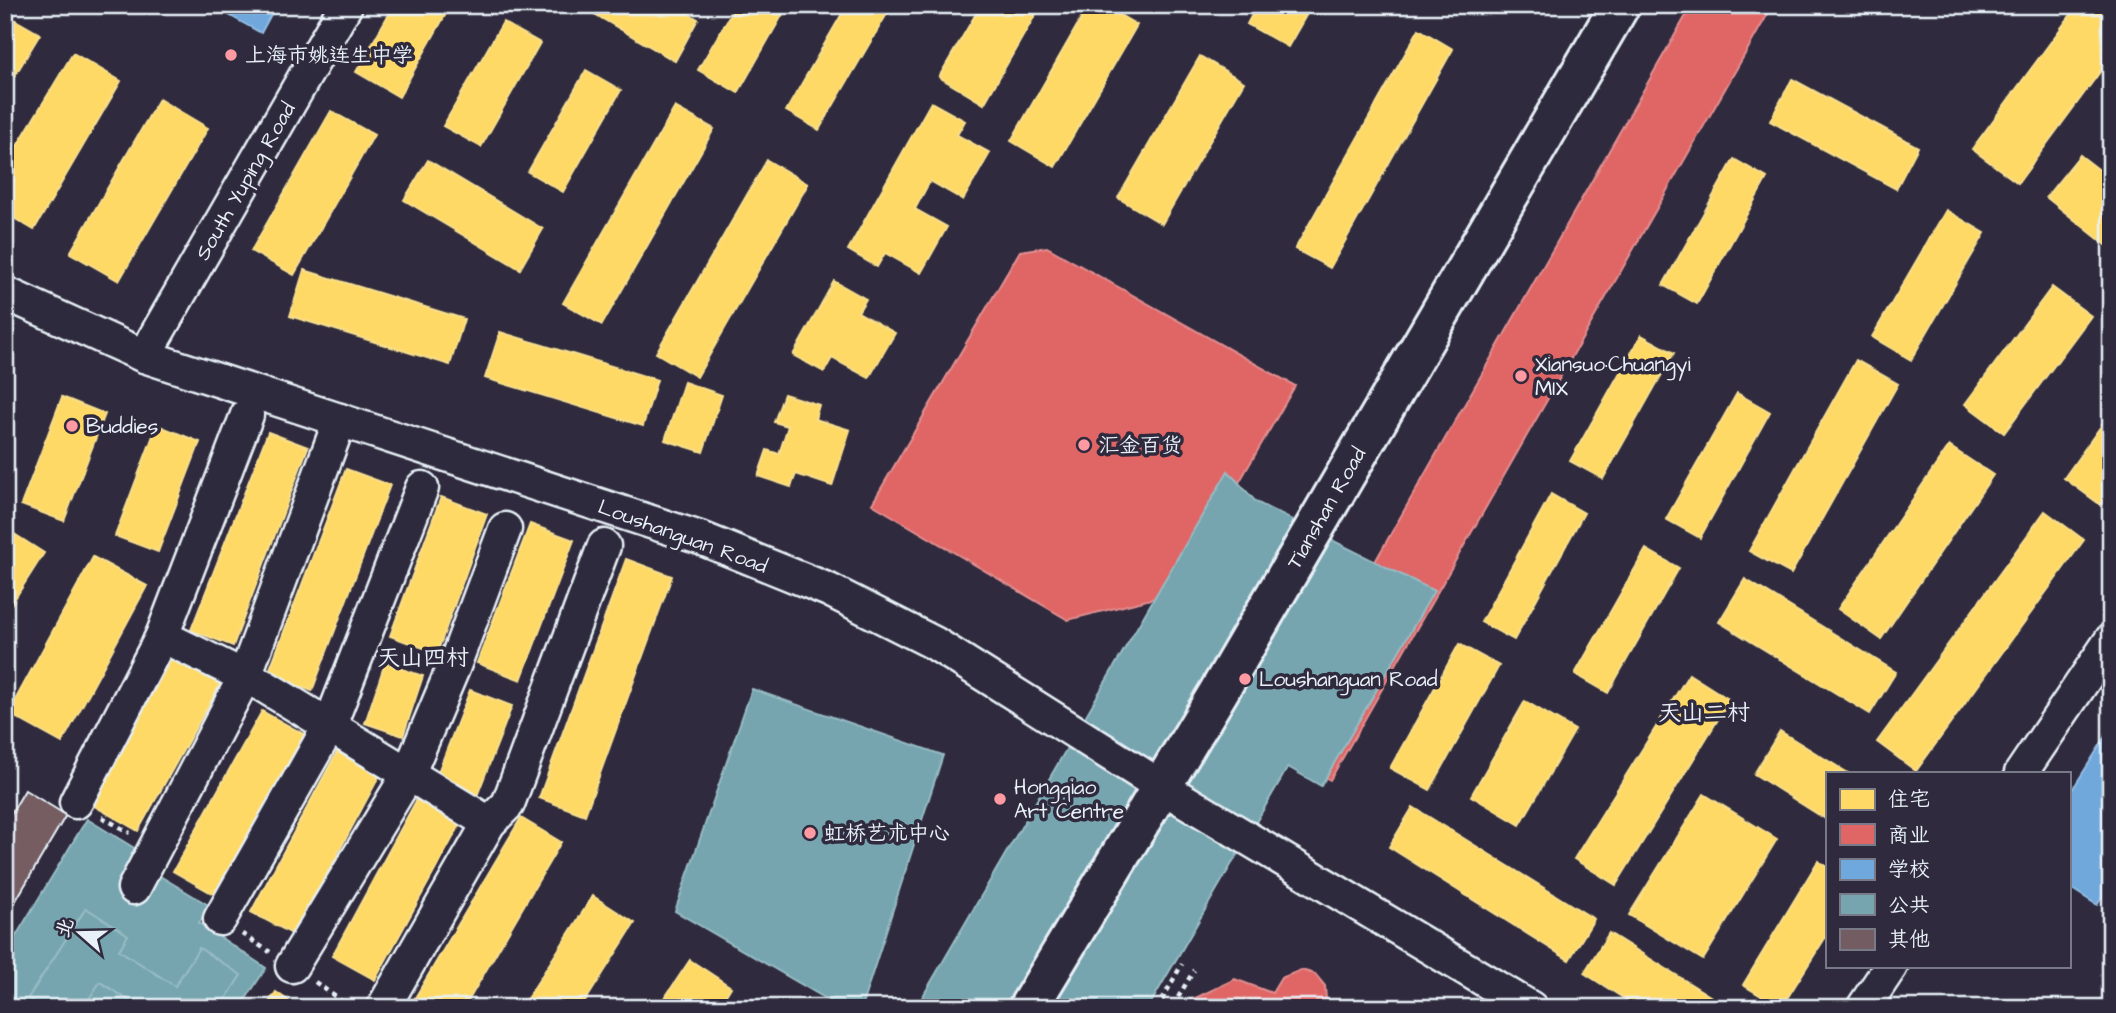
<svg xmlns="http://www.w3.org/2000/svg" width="2116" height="1013" font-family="'Architects Daughter','LXGW WenKai TC',sans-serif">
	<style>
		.homes { fill: #ffd966; stroke: #f8e092; stroke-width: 2 }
		.shops { fill: #e06666; stroke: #e29092; stroke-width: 2 }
		.schools { fill: #6fa8dc; stroke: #93bee4; stroke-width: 2 }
		.public { fill: #76a5af; stroke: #98bcc5; stroke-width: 2 }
		.building { fill: #745d62; stroke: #e8f1f8; stroke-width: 2 }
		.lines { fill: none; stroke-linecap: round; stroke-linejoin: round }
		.minor-casing { stroke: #e8f1f8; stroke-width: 37 }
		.major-casing { stroke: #e8f1f8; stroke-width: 44 }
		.path { stroke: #e8f1f8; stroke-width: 4.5; stroke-dasharray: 5 5; stroke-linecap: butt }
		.minor { stroke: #2f2a3d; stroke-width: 32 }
		.major { stroke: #2f2a3d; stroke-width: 38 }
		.poi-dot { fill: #ff9aa2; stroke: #2f2a3d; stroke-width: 2.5 }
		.labels { text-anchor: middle; stroke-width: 7; stroke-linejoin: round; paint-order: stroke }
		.poi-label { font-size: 21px; fill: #e8f1f8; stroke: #2f2a3d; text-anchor: start }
		.street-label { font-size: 21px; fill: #e8f1f8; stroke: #2f2a3d }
		.neighbourhood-label { font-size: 23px; fill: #e8f1f8; stroke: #2f2a3d }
	</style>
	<rect width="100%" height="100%" fill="#2f2a3d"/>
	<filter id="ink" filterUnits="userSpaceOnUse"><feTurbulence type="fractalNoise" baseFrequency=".0143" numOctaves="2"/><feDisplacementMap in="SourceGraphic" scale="14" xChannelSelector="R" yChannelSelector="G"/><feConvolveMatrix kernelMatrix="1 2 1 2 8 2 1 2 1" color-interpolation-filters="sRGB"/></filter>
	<g filter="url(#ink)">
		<g class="homes">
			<path d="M394 5H451L399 97 356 72Z"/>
			<path d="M579 5H674L698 19 675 61Z"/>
			<path d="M736 5H788L738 93 698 70Z"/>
			<path d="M847 5 891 7 819 130 786 111Z"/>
			<path d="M981 5H1041L984 104 939 77Z"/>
			<path d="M1089 5H1103L1137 25 1055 167 1011 141Z"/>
			<path d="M1257 5H1312L1288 47 1247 24Z"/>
			<path d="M2078 5H2111V57L2018 183 1972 149Z"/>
			<path d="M5 14 40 34 5 92Z"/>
			<path d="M503 22 540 43 481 147 443 126Z"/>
			<path d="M1419 29 1453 49 1330 268 1295 249Z"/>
			<path d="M73 53 121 81 34 230 5 213V166Z"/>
			<path d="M1200 56 1244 82 1162 224 1118 198Z"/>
			<path d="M586 70 621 90 563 192 528 172Z"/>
			<path d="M1792 79 1918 147 1896 189 1770 121Z"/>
			<path d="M159 99 208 128 119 281 70 253Z"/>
			<path d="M931 102 965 121 957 135 990 153 963 200 930 181 915 209 947 227 921 273 885 253 877 267 848 250Z"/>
			<path d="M675 107 714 129 602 325 563 303Z"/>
			<path d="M331 111 374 135 294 275 251 251Z"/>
			<path d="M2080 155 2111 179V249L2046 197Z"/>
			<path d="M1734 159 1767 178 1697 304 1663 285Z"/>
			<path d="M428 160 543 229 520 269 404 200Z"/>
			<path d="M767 160 808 184 697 377 656 353Z"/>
			<path d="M1946 210 1985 233 1911 360 1872 337Z"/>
			<path d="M304 270 464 319 450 365 290 316Z"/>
			<path d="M834 281 866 299 858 312 895 333 869 378 832 358 824 372 793 355Z"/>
			<path d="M2052 287 2091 316 2004 433 1965 404Z"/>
			<path d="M500 332 657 380 643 426 485 378Z"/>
			<path d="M1641 335 1674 353 1603 479 1570 461Z"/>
			<path d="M1856 360 1898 384 1791 574 1749 551Z"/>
			<path d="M684 382 722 395 703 452 665 440Z"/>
			<path d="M1737 393 1770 412 1700 538 1666 519Z"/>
			<path d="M784 394 819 405 815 419 850 430 832 486 796 474 791 487 758 476 767 450 779 454 788 426 774 422Z"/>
			<path d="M62 397 105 414 64 521 21 505Z"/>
			<path d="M2111 412V492L2101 505 2064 478Z"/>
			<path d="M157 425 200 442 158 552 115 536Z"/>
			<path d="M268 432 308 447 233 646 191 630Z"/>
			<path d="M1949 446 1993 475 1881 639 1838 609Z"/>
			<path d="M346 469 390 485 312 691 268 674Z"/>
			<path d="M1551 494 1584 513 1514 640 1481 622Z"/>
			<path d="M441 497 487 514 437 653 390 636Z"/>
			<path d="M2045 511 2084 540 1916 771 1877 742Z"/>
			<path d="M530 524 574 540 521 680 477 663Z"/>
			<path d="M5 528 44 553 5 614Z"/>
			<path d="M1646 549 1679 568 1608 693 1575 674Z"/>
			<path d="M93 557 147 586 62 743 8 713Z"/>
			<path d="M626 559 672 576 585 815 539 798Z"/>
			<path d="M1745 579 1896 672 1870 714 1719 622Z"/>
			<path d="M1459 644 1499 666 1430 790 1390 768Z"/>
			<path d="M176 651 224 677 138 831 91 804Z"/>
			<path d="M385 663 423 676 403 736 365 723Z"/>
			<path d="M1689 674 1730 700 1616 885 1574 859Z"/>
			<path d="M470 690 512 706 477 796 435 780Z"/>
			<path d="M1525 701 1575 730 1520 825 1471 796Z"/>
			<path d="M262 711 305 735 215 895 173 871Z"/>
			<path d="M1780 731 1848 773H1827V820L1754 774Z"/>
			<path d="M337 752 380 775 294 935 251 912Z"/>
			<path d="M1704 794 1777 839 1703 960 1629 915Z"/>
			<path d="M417 799 461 823 375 980 332 956Z"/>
			<path d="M1413 807 1594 919 1569 960 1389 847Z"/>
			<path d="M521 818 561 842 464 1008H409Z"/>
			<path d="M1818 861 1827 867V935L1781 1008 1743 985Z"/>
			<path d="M593 896 635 923 581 1008H521Z"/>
			<path d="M1609 933 1729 1008H1639L1584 973Z"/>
			<path d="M690 960 731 987 718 1008H658Z"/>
			<path d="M276 992 299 1008H265Z"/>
		</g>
		<g class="shops">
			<path d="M1692 5H1773L1330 780 1270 746Z"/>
			<path d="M1047 247 1295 386 1175 593 1068 620 872 504 1020 251Z"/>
			<path d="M1301 970 1315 974 1325 986 1326 999 1340 1008H1187L1191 1000 1235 979 1272 993 1281 978Z"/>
		</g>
		<g class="schools">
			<path d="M211 5H276L261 33Z"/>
			<path d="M2111 728V891L2108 889 2097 905 2069 887V795Z"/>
		</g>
		<g class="public">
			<path d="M1228 471 1256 502 1434 591 1321 786 1288 767 1148 1008H916Z"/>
			<path d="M752 689 943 755 861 1008H842L675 911Z"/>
			<path d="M87 819 139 851 135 861 210 906 199 923 266 968 240 1008H5V954Z"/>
			<path d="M86 908 128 935 119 950 175 986 199 948 241 975 220 1008H140L100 982 83 1008H43L28 998Z"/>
		</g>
		<path class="building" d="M25 790 66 815 5 919V824Z"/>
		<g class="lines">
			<defs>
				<g id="minor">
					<path d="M5 293 144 356 703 539 829 590 934 643 1162 787 1531 1008"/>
					<path d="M144 356 346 5"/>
					<path d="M162 636 264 686 489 823"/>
					<path d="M2021 773 2111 640"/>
					<path d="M76 802 162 636 247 415"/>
					<path d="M134 888 245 676 340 420"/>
					<path d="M220 919 330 725 422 488"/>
					<path d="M292 966 408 775 454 666 505 529"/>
					<path d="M383 1008 489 823 508 804 604 546"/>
					<path d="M1863 1008 1891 966"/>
				</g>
				<path id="major" d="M1028 1008 1218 693 1620 5"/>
			</defs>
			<use href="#minor" class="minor-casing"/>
			<use href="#major" class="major-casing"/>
			<g class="path">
				<path d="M102 817 130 833"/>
				<path d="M242 934 270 952"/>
				<path d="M315 982 351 1008"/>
				<path d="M1162 1000 1182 964"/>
				<path d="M1173 1006 1194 970"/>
			</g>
			<use href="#minor" class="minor"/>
			<use href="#major" class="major"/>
		</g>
	</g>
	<g class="poi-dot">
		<circle cx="231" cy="55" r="7"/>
		<circle cx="1521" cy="376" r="7"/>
		<circle cx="72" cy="426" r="7"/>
		<circle cx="1084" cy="445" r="7"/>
		<circle cx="1245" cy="679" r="7"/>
		<circle cx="1000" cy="799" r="7"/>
		<circle cx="810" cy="833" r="7"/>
	</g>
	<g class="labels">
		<g class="poi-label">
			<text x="245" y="62">上海市姚连生中学</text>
			<text x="1535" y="371">Xiansuo·Chuangyi<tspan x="1535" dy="24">MIX</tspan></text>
			<text x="86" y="433">Buddies</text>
			<text x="1098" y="452">汇金百货</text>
			<text x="1259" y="686">Loushanguan Road</text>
			<text x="1014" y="794">Hongqiao<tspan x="1014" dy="24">Art Centre</tspan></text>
			<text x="824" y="840">虹桥艺术中心</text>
		</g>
		<g class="street-label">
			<text transform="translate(245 181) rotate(-60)" y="7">South Yuping Road</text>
			<text transform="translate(1326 508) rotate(-60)" y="7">Tianshan Road</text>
			<text transform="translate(683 536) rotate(20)" y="7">Loushanguan Road</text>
		</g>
		<g class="neighbourhood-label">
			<text x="423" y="665">天山四村</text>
			<text x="1704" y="720">天山二村</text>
		</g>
	</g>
	<rect width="2116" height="1013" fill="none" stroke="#2f2a3d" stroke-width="28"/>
	<rect x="14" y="14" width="2088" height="985" fill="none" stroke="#e8f1f8" stroke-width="2.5" filter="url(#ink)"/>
	<rect x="1826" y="772" width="245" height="196" fill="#2f2a3d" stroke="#797a88" stroke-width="2"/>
	<rect x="1840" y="789" width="35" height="21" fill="#ffd966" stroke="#797a88" stroke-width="2"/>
	<text x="1888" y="806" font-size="21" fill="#e8f1f8">住宅</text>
	<rect x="1840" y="824" width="35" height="21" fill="#e06666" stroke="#797a88" stroke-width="2"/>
	<text x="1888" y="842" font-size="21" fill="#e8f1f8">商业</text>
	<rect x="1840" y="859" width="35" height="21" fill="#6fa8dc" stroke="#797a88" stroke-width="2"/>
	<text x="1888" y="876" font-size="21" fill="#e8f1f8">学校</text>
	<rect x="1840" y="894" width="35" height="21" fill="#76a5af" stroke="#797a88" stroke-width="2"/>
	<text x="1888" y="912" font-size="21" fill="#e8f1f8">公共</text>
	<rect x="1840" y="929" width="35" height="21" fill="#745d62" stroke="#797a88" stroke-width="2"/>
	<text x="1888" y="946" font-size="21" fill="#e8f1f8">其他</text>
	<g transform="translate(80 933) rotate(290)" stroke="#2f2a3d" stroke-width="5" paint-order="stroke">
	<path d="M0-5L12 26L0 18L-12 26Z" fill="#e8f1f8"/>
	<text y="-10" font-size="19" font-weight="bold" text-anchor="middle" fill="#e8f1f8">北</text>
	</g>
</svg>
